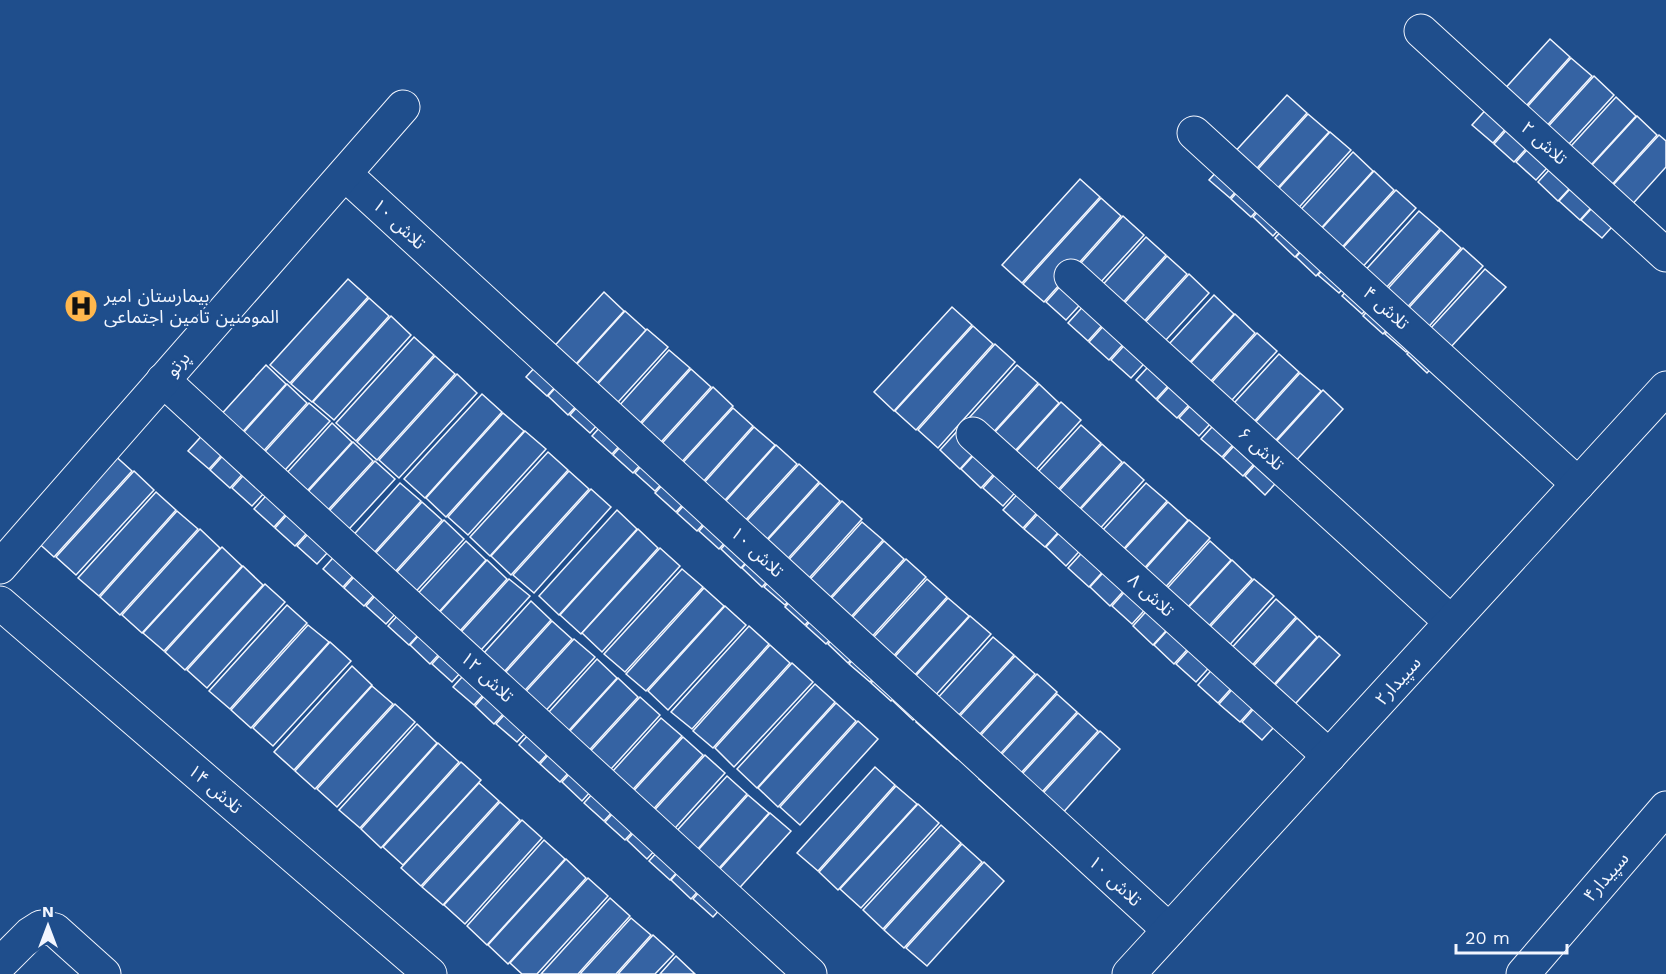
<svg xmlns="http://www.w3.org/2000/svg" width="1666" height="974" font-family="'Work Sans','Noto Sans Arabic',sans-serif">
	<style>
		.building { fill: #3563a3; stroke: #f2f6ff; stroke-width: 1.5 }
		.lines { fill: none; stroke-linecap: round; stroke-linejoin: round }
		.minor-casing { stroke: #f2f6ff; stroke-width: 35 }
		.minor { stroke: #1f4e8c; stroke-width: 33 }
		.labels { text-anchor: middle; stroke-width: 4.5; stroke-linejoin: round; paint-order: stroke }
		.street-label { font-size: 18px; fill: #f2f6ff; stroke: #1f4e8c }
		.poi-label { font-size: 18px; fill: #f2f6ff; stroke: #1f4e8c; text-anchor: start }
	</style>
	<rect width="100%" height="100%" fill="#1f4e8c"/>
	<g class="building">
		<path d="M1550 39 1570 57 1493 143 1472 125Z"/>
		<path d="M1571 58 1592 76 1514 162 1494 144Z"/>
		<path d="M1594 76 1614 95 1536 180 1516 162Z"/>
		<path d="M1287 95 1307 113 1230 198 1209 180Z"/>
		<path d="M1616 97 1636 116 1558 201 1538 182Z"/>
		<path d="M1308 114 1329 132 1251 217 1231 199Z"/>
		<path d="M1637 116 1657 135 1580 220 1559 201Z"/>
		<path d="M1330 132 1351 150 1273 236 1253 217Z"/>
		<path d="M1659 135 1666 141V167L1602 238 1581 220Z"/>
		<path d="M1353 152 1373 171 1295 257 1275 238Z"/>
		<path d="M1374 171 1394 190 1316 276 1296 257Z"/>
		<path d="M1080 179 1100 197 1022 283 1002 265Z"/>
		<path d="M1396 190 1416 208 1339 293 1318 275Z"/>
		<path d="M1101 198 1121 216 1044 302 1023 284Z"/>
		<path d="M1419 211 1440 229 1362 314 1342 296Z"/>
		<path d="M1123 216 1144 235 1066 320 1046 302Z"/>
		<path d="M1441 230 1461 248 1383 334 1363 316Z"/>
		<path d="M1146 237 1166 255 1088 341 1068 323Z"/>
		<path d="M1463 248 1483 266 1406 352 1385 334Z"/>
		<path d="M1167 256 1187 274 1109 360 1089 342Z"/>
		<path d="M1485 269 1506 287 1427 373 1407 354Z"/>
		<path d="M1189 274 1209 293 1131 378 1111 360Z"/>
		<path d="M348 279 368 297 290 383 270 365Z"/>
		<path d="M604 292 624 311 547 396 526 377Z"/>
		<path d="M1214 295 1234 314 1156 399 1136 380Z"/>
		<path d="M369 298 389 316 312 402 291 384Z"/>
		<path d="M952 307 972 325 894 411 874 392Z"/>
		<path d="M625 311 646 330 568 415 548 396Z"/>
		<path d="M1235 314 1255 333 1177 418 1157 400Z"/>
		<path d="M391 316 411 335 334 420 313 402Z"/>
		<path d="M973 326 993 344 916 430 895 411Z"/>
		<path d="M647 329 668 347 590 433 570 415Z"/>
		<path d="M1257 333 1277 351 1199 436 1179 418Z"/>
		<path d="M414 337 434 355 356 441 336 423Z"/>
		<path d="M995 344 1015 362 938 448 918 430Z"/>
		<path d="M669 350 690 368 612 454 592 436Z"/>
		<path d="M1279 354 1299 372 1222 457 1201 439Z"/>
		<path d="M435 356 455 374 377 460 357 442Z"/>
		<path d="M266 365 286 384 209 469 188 451Z"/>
		<path d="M1017 365 1038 383 960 469 940 450Z"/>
		<path d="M691 369 711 387 633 473 613 455Z"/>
		<path d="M1300 373 1321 391 1243 476 1223 458Z"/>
		<path d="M457 374 477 393 399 478 379 460Z"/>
		<path d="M287 384 307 403 230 488 210 470Z"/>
		<path d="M1039 384 1059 403 981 488 961 469Z"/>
		<path d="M713 387 733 406 655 491 635 473Z"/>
		<path d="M1323 390 1343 409 1265 495 1245 476Z"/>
		<path d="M482 394 502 412 425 498 404 479Z"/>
		<path d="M1061 402 1081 420 1003 506 983 488Z"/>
		<path d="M309 403 330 421 252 506 232 488Z"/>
		<path d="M733 408 753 426 676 512 655 493Z"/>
		<path d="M503 413 524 431 446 517 426 498Z"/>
		<path d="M332 423 352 442 274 527 254 509Z"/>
		<path d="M1081 425 1101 443 1023 528 1003 510Z"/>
		<path d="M754 427 775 445 697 531 677 513Z"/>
		<path d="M525 431 546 449 468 535 448 517Z"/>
		<path d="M353 442 373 461 295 546 275 528Z"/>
		<path d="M1102 444 1122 462 1045 547 1024 529Z"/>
		<path d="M776 445 797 464 719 549 699 531Z"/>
		<path d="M548 452 568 470 490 556 470 537Z"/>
		<path d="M112 453 132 471 54 557 34 539Z"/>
		<path d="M375 461 395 479 317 564 297 546Z"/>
		<path d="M1124 462 1144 480 1066 566 1046 547Z"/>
		<path d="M799 464 819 482 741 568 721 549Z"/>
		<path d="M134 471 154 490 76 575 56 557Z"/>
		<path d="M569 471 589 489 511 575 491 556Z"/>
		<path d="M400 483 421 501 343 587 323 569Z"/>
		<path d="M820 483 840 501 762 587 742 568Z"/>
		<path d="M1146 483 1167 501 1089 587 1068 568Z"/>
		<path d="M591 489 611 507 534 593 513 575Z"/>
		<path d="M156 492 176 510 99 596 78 578Z"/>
		<path d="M842 501 862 519 785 605 764 587Z"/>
		<path d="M422 502 442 520 364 606 344 588Z"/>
		<path d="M1168 502 1188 520 1110 606 1090 587Z"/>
		<path d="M617 510 637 529 559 615 539 596Z"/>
		<path d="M177 511 198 529 120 615 100 597Z"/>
		<path d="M444 520 464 539 386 624 366 606Z"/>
		<path d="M1189 520 1210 538 1132 624 1112 606Z"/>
		<path d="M862 522 883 540 805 625 785 607Z"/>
		<path d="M200 529 220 548 142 633 122 615Z"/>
		<path d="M638 529 658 548 581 634 560 615Z"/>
		<path d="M466 541 486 560 409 645 388 626Z"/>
		<path d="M884 541 904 559 826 644 806 626Z"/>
		<path d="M1210 541 1231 560 1153 645 1133 626Z"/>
		<path d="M222 547 242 566 164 651 143 633Z"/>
		<path d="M660 548 680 566 602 652 582 633Z"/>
		<path d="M906 559 926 577 848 663 828 644Z"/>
		<path d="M487 560 507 579 430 664 410 645Z"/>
		<path d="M1232 560 1252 579 1174 664 1154 645Z"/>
		<path d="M243 566 263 585 185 670 165 652Z"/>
		<path d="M682 569 703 587 625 672 604 654Z"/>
		<path d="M509 579 530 596 452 682 432 664Z"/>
		<path d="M927 579 947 597 870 682 849 664Z"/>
		<path d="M1254 579 1274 596 1196 682 1176 664Z"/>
		<path d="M265 584 285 602 207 688 187 670Z"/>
		<path d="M704 588 724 606 646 691 626 674Z"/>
		<path d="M948 598 969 616 891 701 871 683Z"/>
		<path d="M1276 599 1296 617 1218 703 1198 685Z"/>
		<path d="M531 601 551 620 474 705 453 687Z"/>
		<path d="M287 605 307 623 230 709 209 691Z"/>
		<path d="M725 606 746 625 668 710 648 691Z"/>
		<path d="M970 616 991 634 913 720 893 701Z"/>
		<path d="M1297 618 1317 637 1240 722 1219 704Z"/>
		<path d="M552 621 572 639 494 724 475 706Z"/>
		<path d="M308 625 329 642 251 728 231 710Z"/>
		<path d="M749 626 769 644 692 729 671 712Z"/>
		<path d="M1319 636 1340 655 1262 740 1242 722Z"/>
		<path d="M993 637 1014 655 936 740 916 722Z"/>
		<path d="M574 639 595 657 517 742 496 724Z"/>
		<path d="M330 642 351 661 273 746 253 728Z"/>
		<path d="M770 645 790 663 713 748 693 731Z"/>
		<path d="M1015 656 1035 674 957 759 937 741Z"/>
		<path d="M597 659 617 678 539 763 519 745Z"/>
		<path d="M792 663 813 682 734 767 715 748Z"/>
		<path d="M352 666 372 685 294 770 274 752Z"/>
		<path d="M1037 674 1057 692 979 777 959 759Z"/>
		<path d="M618 678 638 697 560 782 540 764Z"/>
		<path d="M815 684 835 702 757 788 737 769Z"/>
		<path d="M372 686 393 704 315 789 295 771Z"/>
		<path d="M1057 694 1077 712 999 797 979 779Z"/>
		<path d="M640 697 660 715 582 801 562 782Z"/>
		<path d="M836 703 856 721 778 807 758 788Z"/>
		<path d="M395 704 415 722 337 807 317 789Z"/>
		<path d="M1078 713 1098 731 1020 816 1000 798Z"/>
		<path d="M661 718 682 736 604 821 584 803Z"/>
		<path d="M858 721 878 739 800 825 780 807Z"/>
		<path d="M417 724 437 743 360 828 339 810Z"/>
		<path d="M1100 731 1120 749 1043 835 1022 816Z"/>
		<path d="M683 737 703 755 625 840 605 822Z"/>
		<path d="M438 743 459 762 381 848 361 829Z"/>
		<path d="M705 755 725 773 647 859 627 840Z"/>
		<path d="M461 762 481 780 403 865 383 847Z"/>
		<path d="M875 767 895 785 818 871 797 853Z"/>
		<path d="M727 776 747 794 670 880 649 861Z"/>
		<path d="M479 783 499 801 421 886 401 868Z"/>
		<path d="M896 786 917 804 838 890 819 872Z"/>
		<path d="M748 795 769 813 691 899 671 880Z"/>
		<path d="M500 802 520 820 443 905 422 887Z"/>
		<path d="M918 804 939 823 861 908 840 889Z"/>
		<path d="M770 813 791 831 713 917 693 899Z"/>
		<path d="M522 820 542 838 465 924 444 905Z"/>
		<path d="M941 825 961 843 883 929 863 910Z"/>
		<path d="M544 840 565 859 487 945 467 926Z"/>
		<path d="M962 844 982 862 904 948 884 930Z"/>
		<path d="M566 859 586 878 508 964 488 945Z"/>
		<path d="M984 862 1004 881 927 966 906 948Z"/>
		<path d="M588 878 608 896 537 974H522L510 963Z"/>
		<path d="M610 898 630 916 578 974H541Z"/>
		<path d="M631 918 651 935 616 974H580Z"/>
		<path d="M653 935 674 954 655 974H618Z"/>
		<path d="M676 956 695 974H660Z"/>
	</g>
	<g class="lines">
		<defs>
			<g id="minor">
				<path d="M1421 31 1666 255"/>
				<path d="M1194 133 1578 484"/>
				<path d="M345 174 1169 930"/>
				<path d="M1071 276 1451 622"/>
				<path d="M163 380 810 974"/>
				<path d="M973 434 1329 756"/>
				<path d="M0 567 403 107"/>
				<path d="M0 603 430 974"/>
				<path d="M0 964 30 934 41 927 55 930 104 974"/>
				<path d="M1129 974 1666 388"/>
				<path d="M1523 974 1666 808"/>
			</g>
		</defs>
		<use href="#minor" class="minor-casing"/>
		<use href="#minor" class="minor"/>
	</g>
	<defs>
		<symbol id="hospital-disc" viewBox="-11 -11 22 22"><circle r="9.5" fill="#ffb74d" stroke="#1f4e8c"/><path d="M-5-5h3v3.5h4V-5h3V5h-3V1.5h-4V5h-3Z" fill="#111"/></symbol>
	</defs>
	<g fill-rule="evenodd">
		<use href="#hospital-disc" x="62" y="287" width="38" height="38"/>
	</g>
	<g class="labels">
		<g class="street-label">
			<text transform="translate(1544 143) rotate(42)" y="6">تلاش ۲</text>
			<text transform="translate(399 224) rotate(43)" y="6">تلاش ۱۰</text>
			<text transform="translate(1386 308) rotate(42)" y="6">تلاش ۴</text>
			<text transform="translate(178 364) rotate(-49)" y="6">پرتو</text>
			<text transform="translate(1261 449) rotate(42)" y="6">تلاش ۶</text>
			<text transform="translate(757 552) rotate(43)" y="6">تلاش ۱۰</text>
			<text transform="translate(1151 595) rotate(42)" y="6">تلاش ۸</text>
			<text transform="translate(487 677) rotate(43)" y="6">تلاش ۱۲</text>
			<text transform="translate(1398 681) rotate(-48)" y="6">سپیدار۲</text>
			<text transform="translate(215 789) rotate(41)" y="6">تلاش ۱۴</text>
			<text transform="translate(1606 877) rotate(-49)" y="6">سپیدار۴</text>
			<text transform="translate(1115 881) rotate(43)" y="6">تلاش ۱۰</text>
		</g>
		<g class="poi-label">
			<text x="104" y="302">بیمارستان امیر<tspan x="104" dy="21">المومنین تامین اجتماعی</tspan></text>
		</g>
	</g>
	<g transform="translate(48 926)" stroke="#1f4e8c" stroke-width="4.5" paint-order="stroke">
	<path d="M0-4.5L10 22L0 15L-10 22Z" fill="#f2f6ff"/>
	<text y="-9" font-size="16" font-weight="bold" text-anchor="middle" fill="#f2f6ff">N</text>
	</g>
	<path d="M1456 944v9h111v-9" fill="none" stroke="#f2f6ff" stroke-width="3"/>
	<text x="1465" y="944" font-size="18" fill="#f2f6ff" stroke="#1f4e8c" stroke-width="4.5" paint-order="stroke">20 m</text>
</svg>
